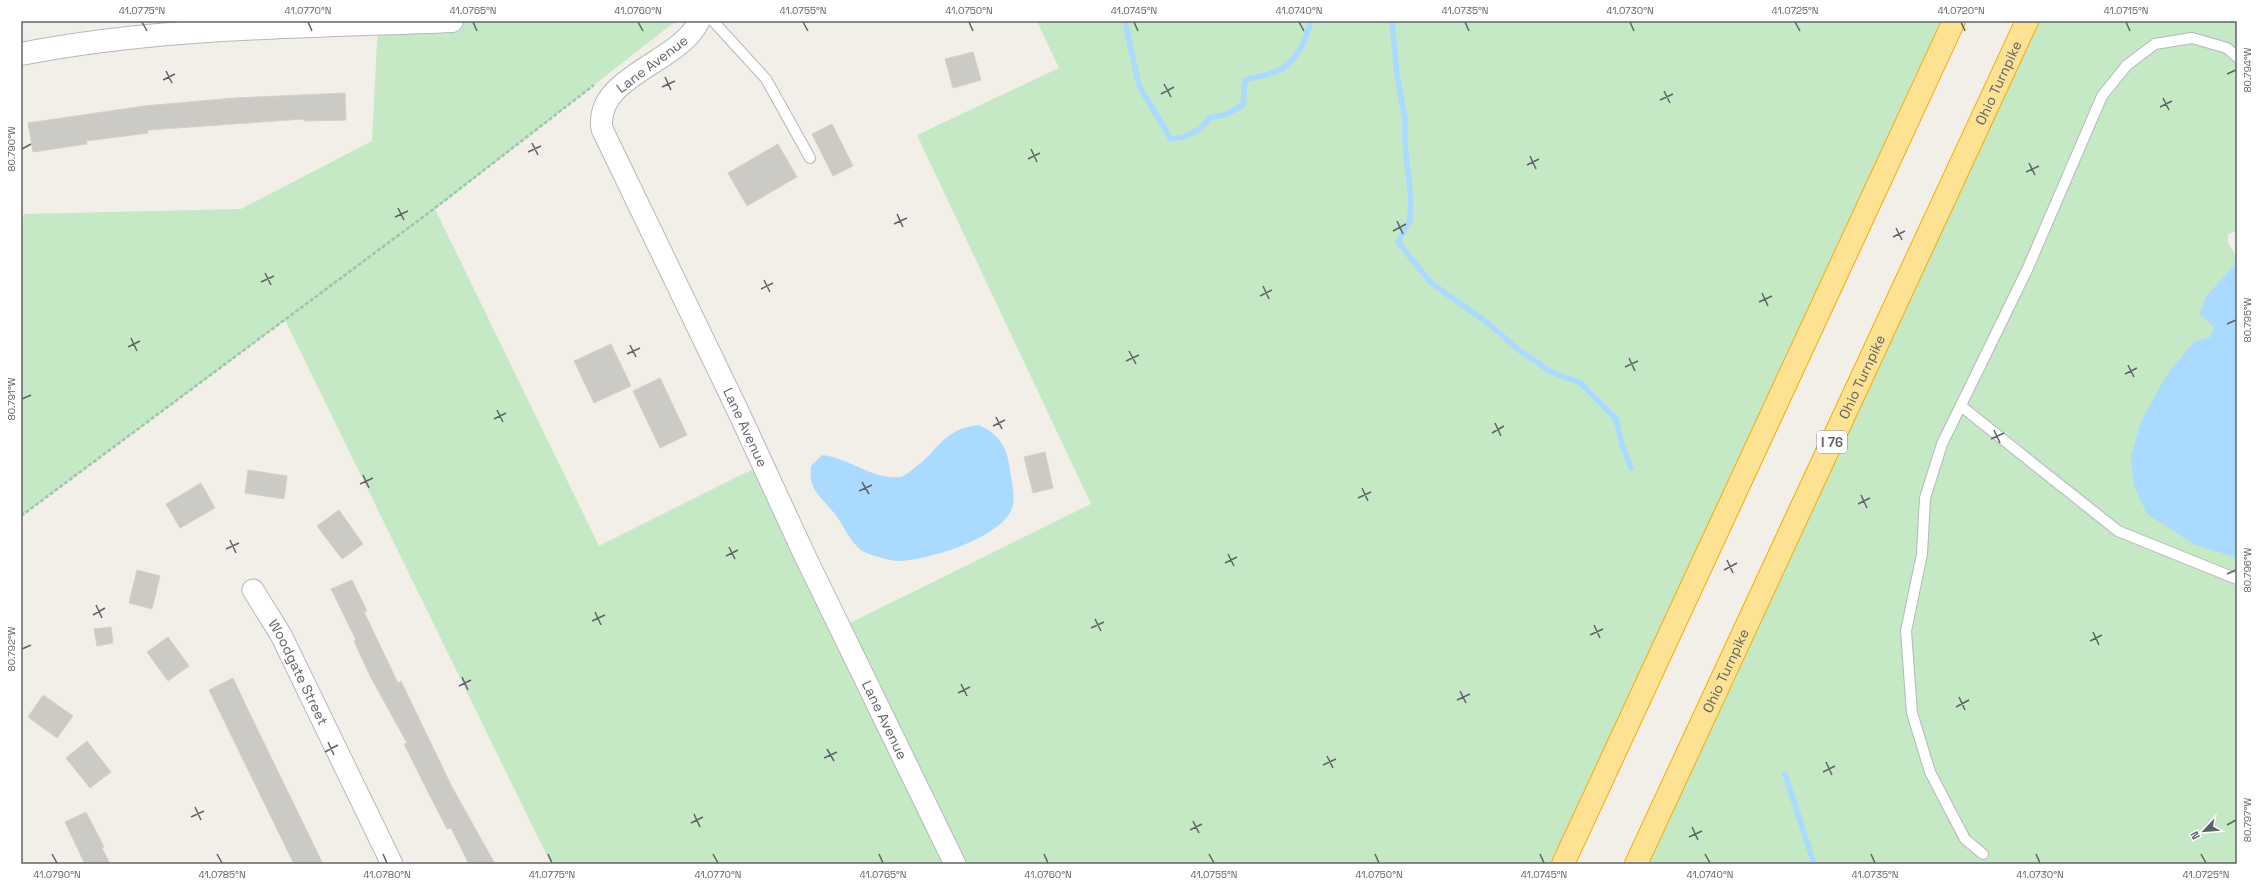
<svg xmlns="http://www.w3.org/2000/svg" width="2258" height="885" font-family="'Space Grotesk',sans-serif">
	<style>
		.green { fill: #c5e8c5 }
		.water { fill: #aadaff }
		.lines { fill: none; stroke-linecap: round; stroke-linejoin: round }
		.stream { stroke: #aadaff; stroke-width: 5.5 }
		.building { fill: #cccac5; stroke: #d6d1c6 }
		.service-casing { stroke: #b5b8bc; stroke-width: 12 }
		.minor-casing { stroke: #b5b8bc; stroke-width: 23 }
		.tertiary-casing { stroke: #b5b8bc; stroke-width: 24 }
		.motorway-casing { stroke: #f9ab00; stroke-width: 24 }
		.path { stroke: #9cc7a9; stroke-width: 2.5; stroke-dasharray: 4 2; stroke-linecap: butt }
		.service { stroke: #fff; stroke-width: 10 }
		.minor { stroke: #fff; stroke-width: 21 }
		.tertiary { stroke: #fff; stroke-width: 22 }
		.motorway { stroke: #fde293; stroke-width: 22 }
		.ticks { fill: none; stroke: #5f6368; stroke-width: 1.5 }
		.labels { text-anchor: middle; stroke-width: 3.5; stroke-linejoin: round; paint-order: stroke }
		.shield { fill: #fff; stroke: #8f9295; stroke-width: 1 }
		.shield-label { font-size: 13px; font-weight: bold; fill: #5f6368 }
		.street-label { font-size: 14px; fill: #5f6368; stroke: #fff }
		.neatline { fill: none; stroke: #5f6368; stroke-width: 1.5 }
		.ticks-label { font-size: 10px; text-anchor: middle; fill: #5f6368 }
	</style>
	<rect width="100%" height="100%" fill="#f1efe8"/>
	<g class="green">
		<path d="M452 21H680L672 24 435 209 599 546 763 464 840 628 1091 504 917 135 1059 68 1037 21H1954L1563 864H551L285 320 21 516V228L24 214 241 209 372 141 378 24Z"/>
		<path d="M2027 21H2237V231L2228 234V243L2237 257 2233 266 2207 295 2214 328 2210 337 2195 341V545L2237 558V864H1636Z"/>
	</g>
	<g class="water">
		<path d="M2237 257V558L2195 545 2147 514 2134 486 2131 457 2141 421 2168 373 2195 341 2210 337 2214 327 2199 314 2207 295 2233 266Z"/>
		<path d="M979 425C999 434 1007 447 1010 469 1011 482 1017 499 1011 511 997 539 926 561 897 561 891 561 867 554 862 551 850 542 844 526 835 514 821 496 808 491 811 466L822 455C850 458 873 480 900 477 905 476 909 472 913 469 940 450 942 429 979 425Z"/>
	</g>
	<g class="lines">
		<g class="stream">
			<path d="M1125 21 1139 86 1171 139 1184 137 1200 129 1211 117 1225 115 1243 105 1245 80C1255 77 1276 74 1283 68 1299 57 1306 39 1311 21"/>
			<path d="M1392 21 1397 75 1405 119V143L1411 201 1410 220 1398 242 1431 283 1485 321 1519 350 1551 372 1581 383 1616 419 1622 445 1631 468"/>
			<path d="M1785 774 1814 864"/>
		</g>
	</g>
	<g class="building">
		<path d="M973 52 981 80 953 88 945 59Z"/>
		<path d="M345 93 346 120 304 121V119L148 130V133L86 141 87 144 33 152 28 123 144 106 234 98Z"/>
		<path d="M832 124 853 166 833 176 812 134Z"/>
		<path d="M778 144 797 177 747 206 728 173Z"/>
		<path d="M611 344 631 386 594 403 574 361Z"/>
		<path d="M660 378 687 435 660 448 633 391Z"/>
		<path d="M1045 452 1053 488 1033 493 1024 457Z"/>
		<path d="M248 470 287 476 284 499 245 493Z"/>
		<path d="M201 483 215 508 180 528 166 504Z"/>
		<path d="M339 510 363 544 342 559 317 526Z"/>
		<path d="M137 570 160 576 152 609 129 603Z"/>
		<path d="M352 580 367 611 364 612 398 683 401 681 452 787 495 864H469L451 828 447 829 423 782 404 744 407 743 370 676 354 641 356 640 331 589Z"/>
		<path d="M111 627 113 643 97 646 94 629Z"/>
		<path d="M168 637 189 666 168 681 147 652Z"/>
		<path d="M233 678 249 712 323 864H294L209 690Z"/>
		<path d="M43 695 73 716 57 738 28 717Z"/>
		<path d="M87 741 111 772 90 788 66 758Z"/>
		<path d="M86 812 104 847 102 848 110 864H85L65 822Z"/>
	</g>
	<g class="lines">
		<defs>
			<g id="service">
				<path d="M713 21 766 79 810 158"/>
				<path d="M1961 406 2118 531 2237 579"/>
				<path d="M1983 854 1965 839 1930 772 1912 713 1906 631 1922 554 1925 498 1942 444 2027 270 2102 96 2127 65 2155 44 2192 38 2227 48 2237 57"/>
			</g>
			<g id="minor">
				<path id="s1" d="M699 21C680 63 594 76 602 129L738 411 805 556 955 864"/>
				<path id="s2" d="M253 590 281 635 392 864"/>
			</g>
			<path id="tertiary" d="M21 54C163 26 309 27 452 21"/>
			<g id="motorway">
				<path d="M1563 864 1954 21"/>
				<path id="s3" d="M1636 864 2027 21"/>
			</g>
		</defs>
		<use href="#service" class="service-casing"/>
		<use href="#minor" class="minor-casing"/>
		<use href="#tertiary" class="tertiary-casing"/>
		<use href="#motorway" class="motorway-casing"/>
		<path class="path" d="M21 516 435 208 594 85"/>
		<use href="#service" class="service"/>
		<use href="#minor" class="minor"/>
		<use href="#tertiary" class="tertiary"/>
		<use href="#motorway" class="motorway"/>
	</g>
	<path class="ticks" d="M142 22 147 31M308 22 312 31M473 22 477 31M638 22 643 31M803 22 808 31M969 22 973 31M1134 22 1138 31M1299 22 1304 31M1465 22 1469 31M1630 22 1634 31M1795 22 1800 31M1961 22 1965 31M2126 22 2130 31M166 71 172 83M2227 74 2236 70M665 77 671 90M163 80 175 74M1164 84 1171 97M662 87 675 81M1664 91 1670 103M1161 94 1174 87M2163 98 2169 110M1660 100 1673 94M2160 107 2172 101M532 143 538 155M22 149 31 144M1031 149 1037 162M528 152 541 146M1530 156 1536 169M1028 159 1040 153M2029 163 2035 175M1527 165 1539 159M2026 172 2039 166M398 208 404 220M897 214 903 227M395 217 408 211M1397 221 1403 234M894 224 907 218M1896 228 1902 240M1393 231 1406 224M1893 237 1905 231M265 273 271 285M764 280 770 292M261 282 274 276M1263 286 1269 299M761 289 773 283M1762 293 1768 306M1260 296 1272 290M1759 302 1772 296M2227 324 2236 320M131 338 137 351M630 345 636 357M128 347 140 341M1129 351 1136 364M627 354 640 348M1629 358 1635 371M1126 361 1139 355M2128 365 2134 377M1625 367 1638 361M2125 374 2137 368M22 399 31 395M497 410 503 422M996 417 1002 429M494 419 506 413M1495 423 1501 436M993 426 1005 420M1994 430 2000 443M1492 433 1504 426M1991 439 2004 433M363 475 369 488M862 482 869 494M360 484 373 478M1362 488 1368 501M859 491 872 485M1861 495 1867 508M1358 498 1371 492M1858 504 1870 498M230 540 236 553M729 547 735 559M226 549 239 543M1228 554 1234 566M726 556 738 550M1727 560 1733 573M1225 563 1237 557M1724 570 1737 563M2227 574 2236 570M96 605 102 618M595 612 601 625M93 615 105 608M1095 619 1101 631M592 621 605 615M1594 625 1600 638M1091 628 1104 622M2093 632 2099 645M1590 635 1603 629M2090 641 2102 635M22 649 31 645M462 677 468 690M961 684 967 696M459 686 471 680M1460 691 1466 703M958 693 970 687M1959 697 1965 710M1457 700 1470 694M1956 707 1969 700M328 742 334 755M827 749 834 761M325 752 338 745M1327 756 1333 768M824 758 837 752M1826 762 1832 775M1323 765 1336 759M1823 772 1835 766M195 807 201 820M694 814 700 827M191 817 204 811M1193 821 1199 833M691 823 703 817M2227 825 2236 820M1692 827 1698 840M1190 830 1202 824M1689 837 1702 831M52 854 57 863M217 854 222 863M383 854 387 863M548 854 552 863M713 854 718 863M879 854 883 863M1044 854 1048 863M1209 854 1214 863M1375 854 1379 863M1540 854 1544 863M1705 854 1710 863M1871 854 1875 863M2036 854 2040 863M2201 854 2206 863"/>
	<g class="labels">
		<rect class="shield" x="1817" y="431" width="30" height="22" rx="3"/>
		<g class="shield-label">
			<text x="1832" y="447">I 76</text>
		</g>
		<g class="street-label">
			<text transform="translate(652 64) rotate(-37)" y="5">Lane Avenue</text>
			<text dy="5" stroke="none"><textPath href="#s3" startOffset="861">Ohio Turnpike</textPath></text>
			<text dy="5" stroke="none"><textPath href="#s3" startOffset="537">Ohio Turnpike</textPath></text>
			<text dy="5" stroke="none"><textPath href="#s1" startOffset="483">Lane Avenue</textPath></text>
			<text dy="5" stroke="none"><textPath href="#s3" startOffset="213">Ohio Turnpike</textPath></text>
			<text dy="5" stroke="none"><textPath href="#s2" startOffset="94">Woodgate Street</textPath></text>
			<text dy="5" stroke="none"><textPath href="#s1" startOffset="807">Lane Avenue</textPath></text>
		</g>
	</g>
	<rect width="2258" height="885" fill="none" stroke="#ffffff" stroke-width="44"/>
	<g transform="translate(2204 831) rotate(244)" stroke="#ffffff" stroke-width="3" paint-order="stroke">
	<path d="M0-3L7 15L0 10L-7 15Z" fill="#5f6368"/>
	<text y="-6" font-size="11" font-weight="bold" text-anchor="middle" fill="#5f6368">N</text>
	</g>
	<rect x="22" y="22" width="2214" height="841" class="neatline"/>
	<g class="ticks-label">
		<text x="142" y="14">41.0775°N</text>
		<text x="308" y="14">41.0770°N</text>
		<text x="473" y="14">41.0765°N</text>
		<text x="638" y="14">41.0760°N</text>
		<text x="803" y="14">41.0755°N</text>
		<text x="969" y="14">41.0750°N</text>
		<text x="1134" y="14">41.0745°N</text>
		<text x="1299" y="14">41.0740°N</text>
		<text x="1465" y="14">41.0735°N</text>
		<text x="1630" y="14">41.0730°N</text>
		<text x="1795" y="14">41.0725°N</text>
		<text x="1961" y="14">41.0720°N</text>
		<text x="2126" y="14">41.0715°N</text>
		<text transform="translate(2247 70) rotate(-90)" y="4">80.794°W</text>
		<text transform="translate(11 149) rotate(-90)" y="4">80.790°W</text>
		<text transform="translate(2247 320) rotate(-90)" y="4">80.795°W</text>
		<text transform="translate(11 399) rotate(-90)" y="4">80.791°W</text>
		<text transform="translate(2247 570) rotate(-90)" y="4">80.796°W</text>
		<text transform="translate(11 649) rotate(-90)" y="4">80.792°W</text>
		<text transform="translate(2247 820) rotate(-90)" y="4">80.797°W</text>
		<text x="57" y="878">41.0790°N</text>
		<text x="222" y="878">41.0785°N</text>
		<text x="387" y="878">41.0780°N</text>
		<text x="552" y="878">41.0775°N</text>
		<text x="718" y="878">41.0770°N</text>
		<text x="883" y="878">41.0765°N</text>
		<text x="1048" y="878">41.0760°N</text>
		<text x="1214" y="878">41.0755°N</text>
		<text x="1379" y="878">41.0750°N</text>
		<text x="1544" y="878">41.0745°N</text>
		<text x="1710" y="878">41.0740°N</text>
		<text x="1875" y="878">41.0735°N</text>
		<text x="2040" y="878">41.0730°N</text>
		<text x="2206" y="878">41.0725°N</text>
	</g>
</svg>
